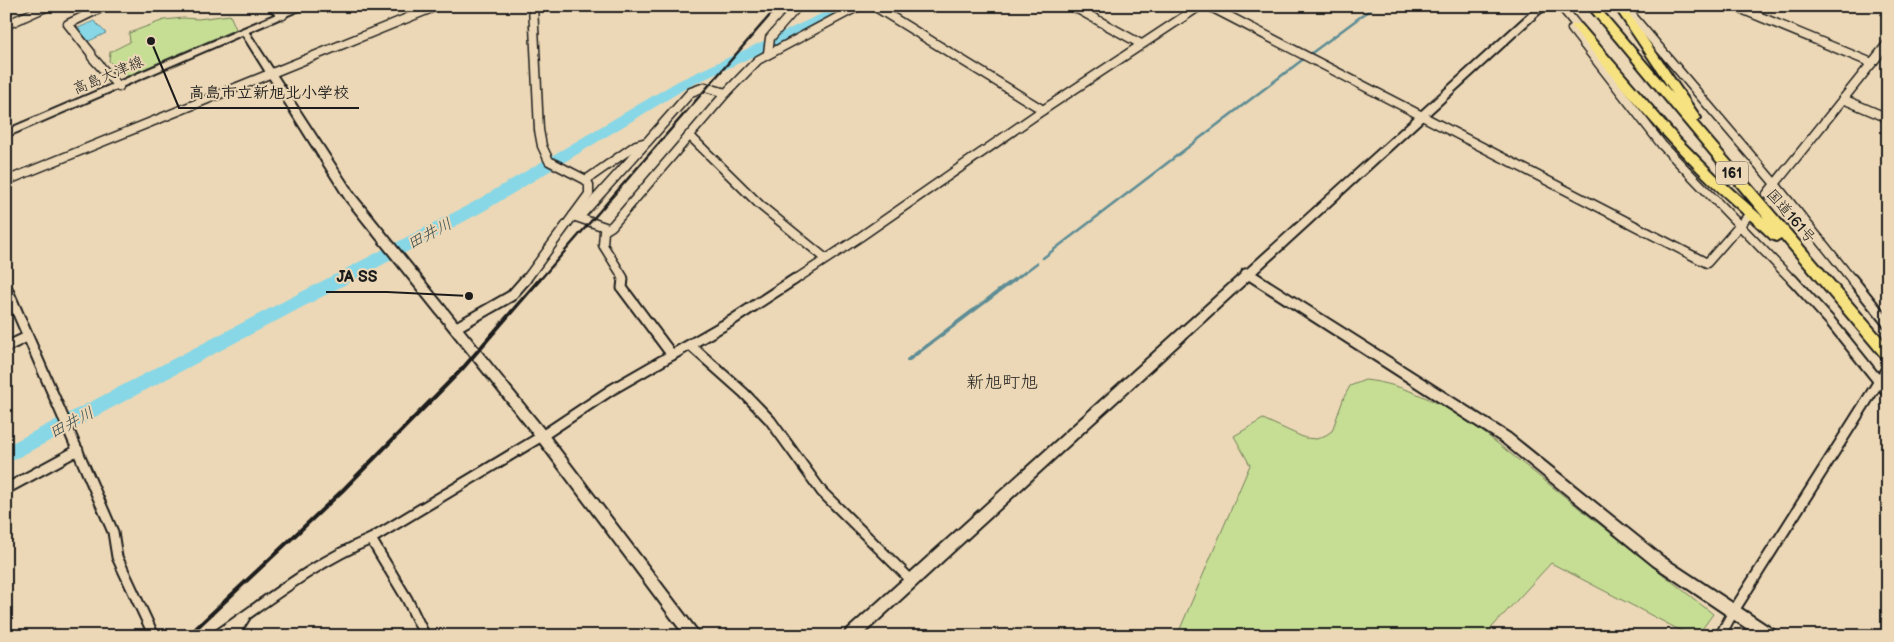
<svg xmlns="http://www.w3.org/2000/svg" width="1894" height="642" font-family="'Balsamiq Sans','Klee One',sans-serif">
	<style>
		.green { fill: #c6de94; stroke: #717d58 }
		.water { fill: #88d7e6; stroke: #5d8c95 }
		.lines { fill: none; stroke-linecap: round; stroke-linejoin: round }
		.stream-far1 { stroke: #5d8c95; stroke-width: 2.5 }
		.stream { stroke: #5d8c95; stroke-width: 4 }
		.river { fill: #88d7e6; fill-rule: evenodd }
		.minor-far1-casing { stroke: #1c1c1c; stroke-width: 11 }
		.minor-casing { stroke: #1c1c1c; stroke-width: 13 }
		.tertiary-casing { stroke: #1c1c1c; stroke-width: 4 }
		.secondary-casing { stroke: #1c1c1c; stroke-width: 4 }
		.trunk-casing { stroke: #1c1c1c; stroke-width: 4 }
		.minor-far1 { stroke: #ecd8b6; stroke-width: 8 }
		.minor { stroke: #ecd8b6; stroke-width: 9 }
		.tertiary { fill: #ecd8b6; fill-rule: evenodd }
		.secondary { fill: #ecd8b6; fill-rule: evenodd }
		.trunk { fill: #f6e281; fill-rule: evenodd }
		.rail-far1 { stroke: #1c1c1c; stroke-width: 2.5 }
		.rail { stroke: #1c1c1c; stroke-width: 4 }
		.labels { text-anchor: middle; stroke-width: 4; stroke-linejoin: round; paint-order: stroke }
		.shield { fill: #ecd8b6; stroke: #5a544a; stroke-width: 1 }
		.shield-label { font-size: 14px; font-weight: bold; fill: #1c1c1c }
		.street-label { font-size: 15px; fill: #1c1c1c; stroke: #ecd8b6 }
		.water-label { font-size: 16px; font-style: italic; fill: #374b4e; stroke: #ecd8b6 }
		.quarter-label { font-size: 18px; fill: #1c1c1c; stroke: #ecd8b6 }
		.leader { fill: none; stroke: #1c1c1c; stroke-width: 2 }
		.callout-dot { fill: #1c1c1c; stroke: #ecd8b6; stroke-width: 2 }
		.callout-label { font-size: 16px; text-anchor: middle; font-weight: bold; fill: #1c1c1c; stroke: #ecd8b6; stroke-width: 4; stroke-linejoin: round; paint-order: stroke }
	</style>
	<rect width="100%" height="100%" fill="#ecd8b6"/>
	<filter id="ink" filterUnits="userSpaceOnUse"><feTurbulence type="fractalNoise" baseFrequency=".02" numOctaves="2"/><feDisplacementMap in="SourceGraphic" scale="10" xChannelSelector="R" yChannelSelector="G"/><feConvolveMatrix kernelMatrix="1 2 1 2 8 2 1 2 1" color-interpolation-filters="sRGB"/></filter>
	<g filter="url(#ink)">
		<g class="green">
			<path d="M230 15 236 29 125 77 109 61 110 52 130 42 129 33 164 20 183 18 198 19Z"/>
			<path d="M1365 380C1404 384 1440 403 1473 424L1713 614 1697 636H1691L1551 563 1484 636H1177L1250 465 1234 436 1263 419 1305 438 1317 439 1326 435 1332 431 1344 397 1350 386Z"/>
		</g>
		<path class="water" d="M94 21 106 33 89 41 76 29Z"/>
		<g class="lines">
			<g class="stream-far1">
				<path d="M1309 55 1375 6"/>
				<path d="M1043 258 1306 57"/>
				<path d="M1013 281 1037 263"/>
			</g>
			<path class="stream" d="M908 360 1015 279"/>
			<path class="river" d="M838 6H855L854 9 688 87 484 211 6 464V446L472 203 678 81Z"/>
			<defs>
				<g id="minor-far1">
					<path d="M105 6 68 24 91 53 92 57 119 87"/>
					<path d="M271 6 283 15"/>
					<path d="M874 6 1043 110"/>
					<path d="M1072 6 1141 44"/>
					<path d="M1209 6 1707 263 1747 217"/>
					<path d="M1561 6 1577 26 1572 29 1662 145 1793 281"/>
					<path d="M1624 6 1775 184 1853 281"/>
					<path d="M1734 6 1872 63"/>
					<path d="M6 25 48 6"/>
					<path d="M768 53 770 38 798 6"/>
					<path d="M1843 99 1888 118"/>
					<path d="M689 135 760 205 825 258"/>
					<path d="M586 180 636 145 647 142 691 92 705 87 726 93"/>
					<path d="M6 181 437 6"/>
					<path d="M1767 194 1888 43"/>
					<path d="M573 216 583 213 646 143"/>
					<path d="M573 216 608 228"/>
					<path d="M525 281 589 194V185L586 180 549 161 542 146 539 130 533 6"/>
					<path d="M623 281V277L603 245 604 231 612 226 726 93 758 60 859 6"/>
					<path d="M793 281 860 237 1043 110 1200 6"/>
				</g>
				<g id="minor">
					<path d="M623 279 622 288 672 355"/>
					<path d="M1792 279 1831 322 1888 393"/>
					<path d="M1852 279 1888 324"/>
					<path d="M6 286 113 532 117 557 154 636"/>
					<path d="M455 328 511 296 526 279"/>
					<path d="M690 345 744 393 770 420 822 492 912 581"/>
					<path d="M6 347 27 337"/>
					<path d="M6 489 78 450"/>
					<path d="M371 539 407 599 425 636"/>
					<path d="M216 636C266 602 315 562 371 539L542 436 611 390 731 321 795 279"/>
					<path d="M233 636 245 617"/>
					<path d="M1720 636 1733 612 1888 367"/>
				</g>
				<g id="tertiary">
					<path d="M1540 6H1552L1540 13 1256 273 1510 434 1663 557 1775 631 1777 636H1758L1653 565 1502 442 1249 280 861 636H844L846 631 1242 273 1243 270 1247 269 1534 9Z"/>
					<path d="M244 28 248 31 354 194 546 432 701 636H685L538 440 346 200 240 31Z"/>
				</g>
				<path id="secondary" d="M295 6H309L6 137V130Z"/>
				<path id="trunk" d="M1587 6H1598L1673 94 1614 6H1624L1701 118 1696 121 1888 345V361L1883 359 1781 238 1776 241 1771 239C1744 213 1714 189 1688 161 1647 119 1610 74 1573 28L1572 26 1573 24H1581L1680 139 1715 174 1764 218Z"/>
			</defs>
			<use href="#minor-far1" class="minor-far1-casing"/>
			<use href="#minor" class="minor-casing"/>
			<use href="#tertiary" class="tertiary-casing"/>
			<use href="#secondary" class="secondary-casing"/>
			<use href="#trunk" class="trunk-casing"/>
			<use href="#minor-far1" class="minor-far1"/>
			<use href="#minor" class="minor"/>
			<use href="#tertiary" class="tertiary"/>
			<use href="#secondary" class="secondary"/>
			<use href="#trunk" class="trunk"/>
			<path class="rail-far1" d="M539 281 778 6"/>
			<path class="rail" d="M188 636 342 491 463 368 540 279"/>
		</g>
	</g>
	<g class="labels">
		<rect class="shield" x="1716" y="161.5" width="32" height="23" rx="4"/>
		<g class="shield-label">
			<text x="1732" y="178">161</text>
		</g>
		<g class="street-label">
			<text transform="translate(108 75) rotate(-23)" y="5">高島大津線</text>
			<text transform="translate(1791 216) rotate(49)" y="5">国道161号</text>
		</g>
		<g class="water-label">
			<text transform="translate(429 233) rotate(-28)" y="6">田井川</text>
			<text transform="translate(71 422) rotate(-28)" y="6">田井川</text>
		</g>
		<g class="quarter-label">
			<text x="1002" y="388">新旭町旭</text>
		</g>
	</g>
	<path class="leader" d="M151 41L179 108H359M469 296L387 292H326"/>
	<g class="callout-dot">
		<circle cx="151" cy="41" r="5"/>
		<circle cx="469" cy="296" r="5"/>
	</g>
	<g class="callout-label">
		<text x="269" y="98">高島市立新旭北小学校</text>
		<text x="357" y="282">JA SS</text>
	</g>
	<rect width="1894" height="642" fill="none" stroke="#ecd8b6" stroke-width="25"/>
	<rect x="12" y="12" width="1869" height="617" fill="none" stroke="#1c1c1c" stroke-width="2" filter="url(#ink)"/>
</svg>
